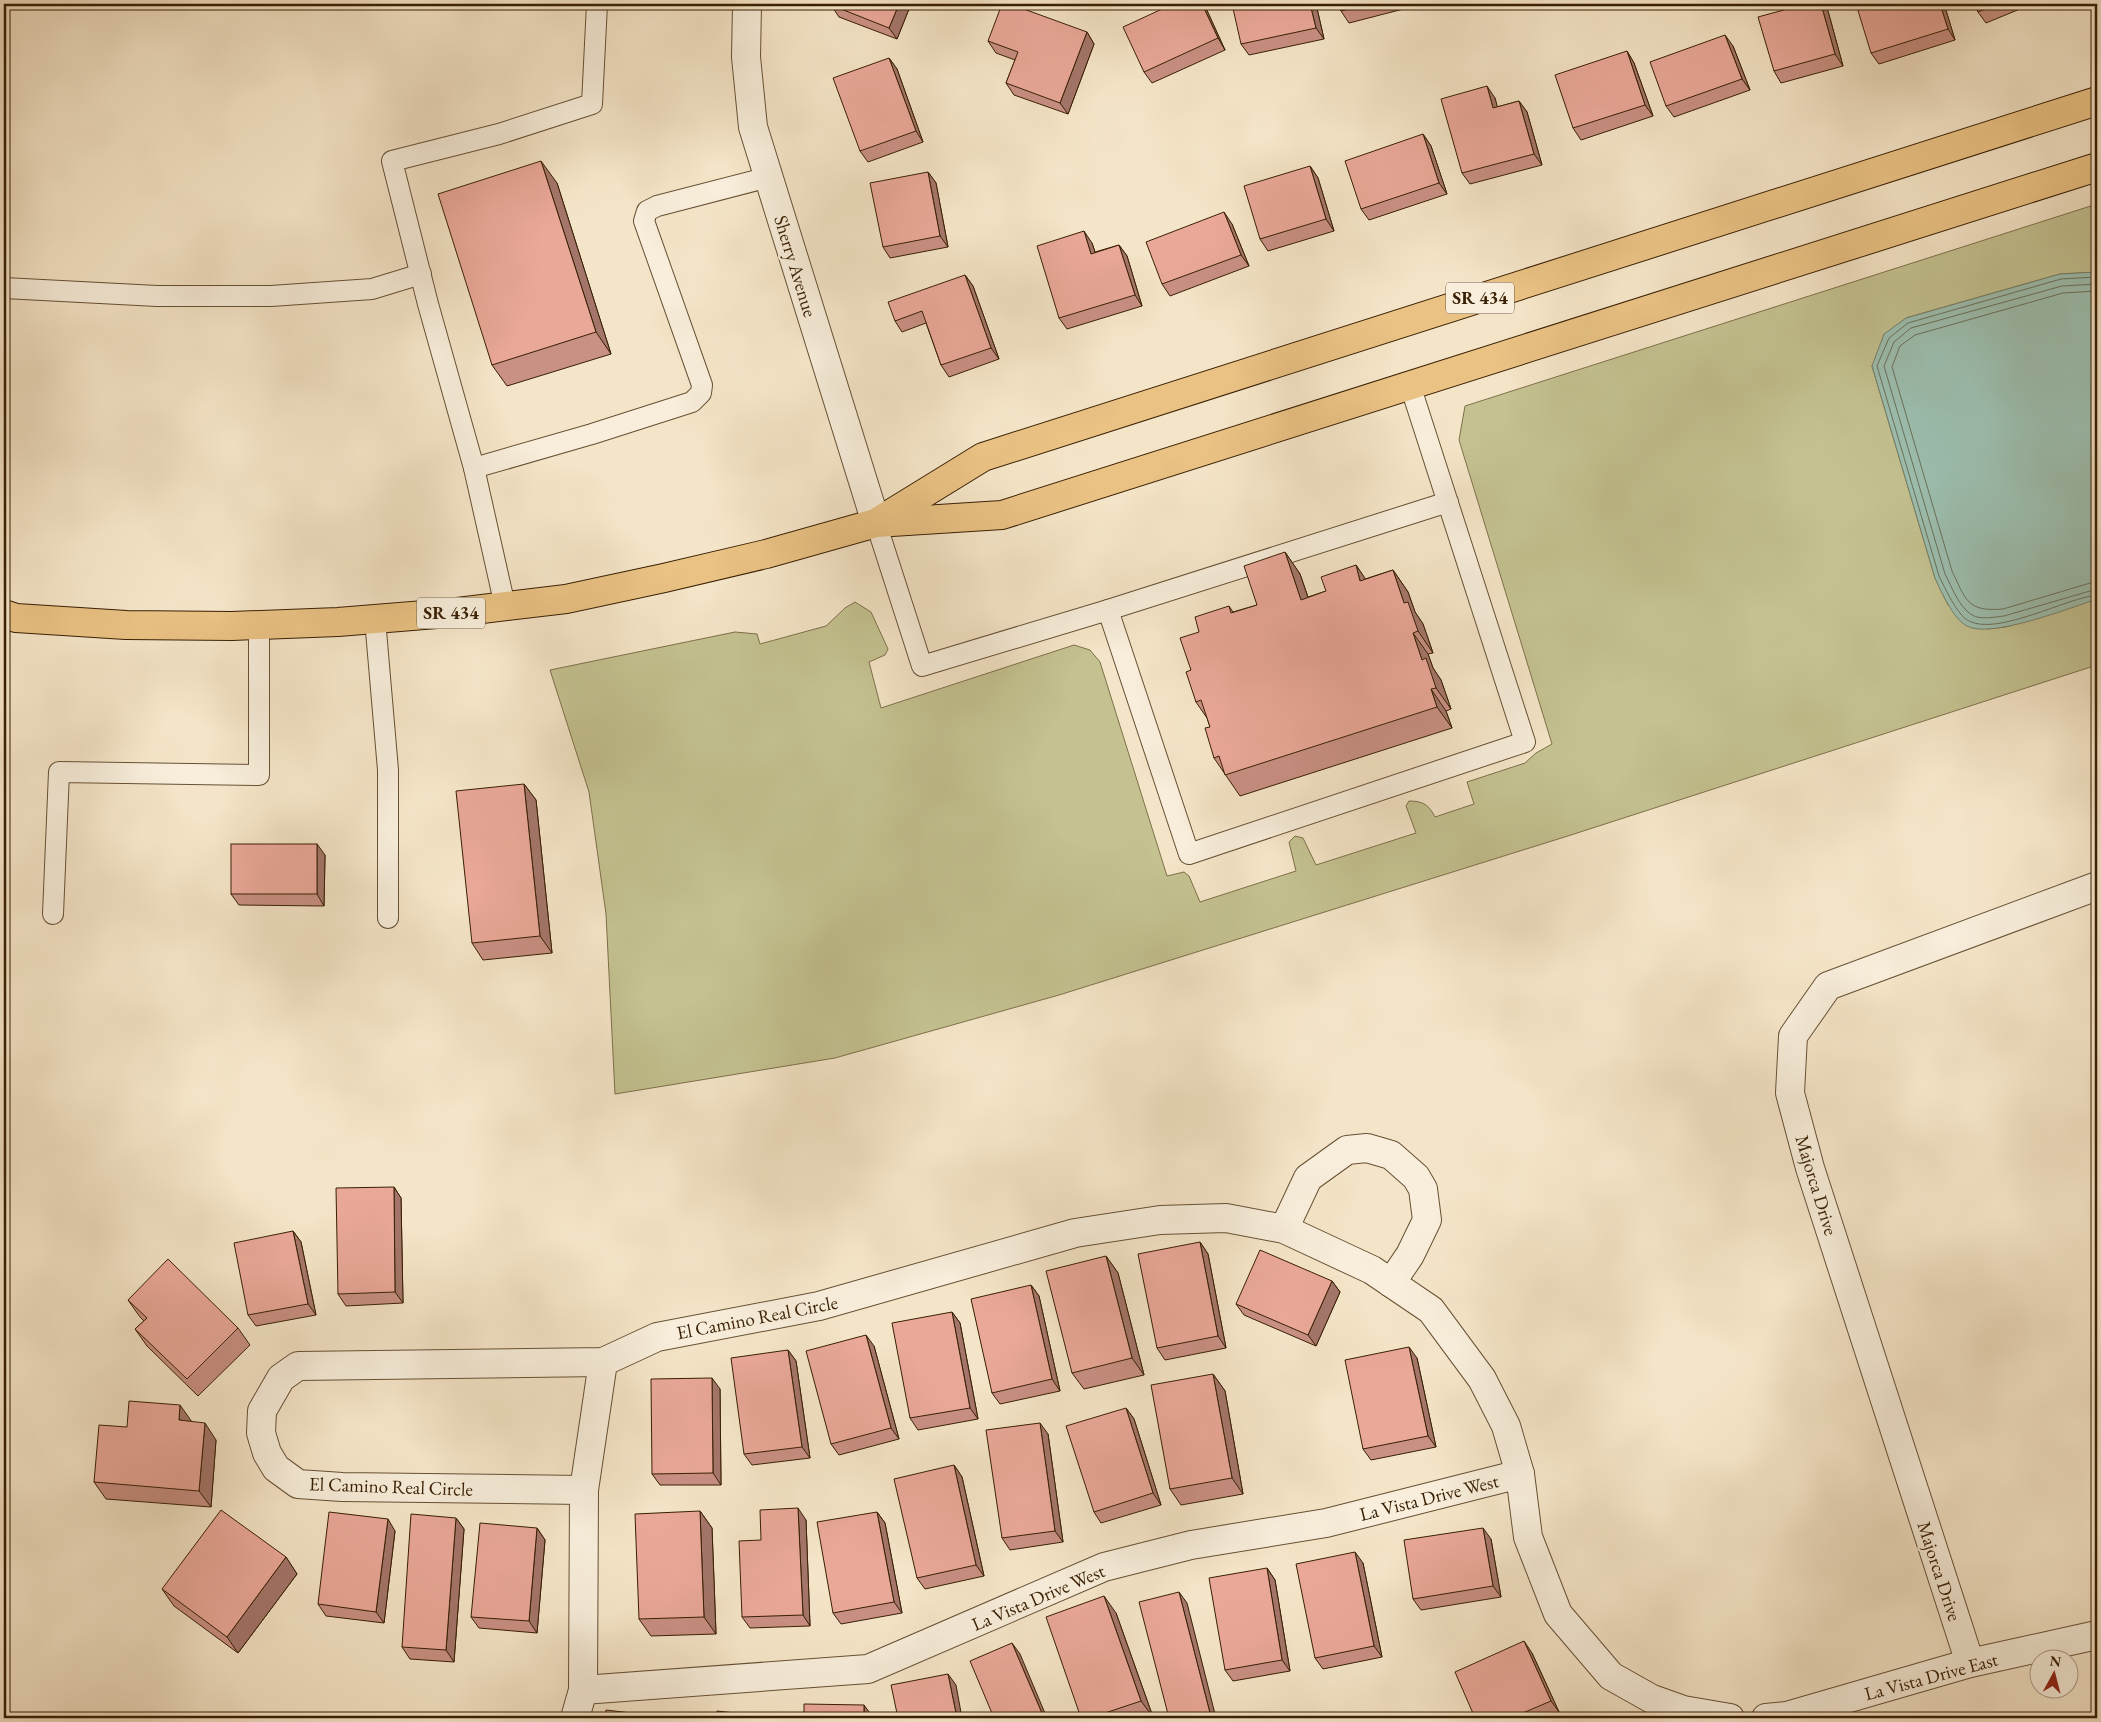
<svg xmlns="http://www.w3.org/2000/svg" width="2101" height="1722" font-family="'EB Garamond',serif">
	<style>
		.green { fill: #c4c291; stroke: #7e704a }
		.water { fill: #9dc0b1; stroke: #75806b }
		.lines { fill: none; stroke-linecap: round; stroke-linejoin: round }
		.shore { stroke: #6a705a; stroke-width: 1 }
		.service-casing { stroke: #675034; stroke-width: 22 }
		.minor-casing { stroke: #675034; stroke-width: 30 }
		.primary-casing { stroke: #381f03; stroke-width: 30 }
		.service { stroke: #f8eedb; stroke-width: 20 }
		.minor { stroke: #f8eedb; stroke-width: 28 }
		.primary { stroke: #eac284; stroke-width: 28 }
		.wall { fill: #c99084; stroke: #381f03 }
		.shaded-wall { fill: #a4766b; stroke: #381f03 }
		.building { fill: #eaa899; stroke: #381f03 }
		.labels { text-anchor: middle; stroke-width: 4.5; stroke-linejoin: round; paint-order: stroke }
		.shield { fill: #f8eedb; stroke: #725d44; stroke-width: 1 }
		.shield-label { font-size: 18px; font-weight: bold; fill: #381f03 }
		.street-label { font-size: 19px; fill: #381f03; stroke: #f8eedb }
	</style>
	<rect width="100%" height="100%" fill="#f5e5c8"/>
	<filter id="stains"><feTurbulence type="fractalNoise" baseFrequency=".004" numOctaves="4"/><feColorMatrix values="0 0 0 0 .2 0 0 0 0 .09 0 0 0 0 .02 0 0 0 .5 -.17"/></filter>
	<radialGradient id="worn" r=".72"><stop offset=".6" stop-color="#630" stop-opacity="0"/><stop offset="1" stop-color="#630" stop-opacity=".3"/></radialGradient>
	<path class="green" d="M2097 204V272L2060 274 1906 318 1872 366 1935 578 1948 605 1988 629 2006 627 2097 599V665L1571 835 1059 995 835 1058 615 1094 606 914 589 792 550 670 735 632 757 634 760 644 826 626 845 608 855 602 871 612 888 649 885 655 869 662 881 708 1074 645 1090 650 1100 662 1167 876 1184 872 1189 876 1200 902 1296 871 1289 842 1295 836 1303 838 1316 865 1416 833 1406 806 1409 801C1423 801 1429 805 1435 817L1474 804 1467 782 1525 763 1536 753 1552 744 1459 440 1465 406Z"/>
	<path class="water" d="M2097 272V599C2070 608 1990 639 1967 626 1953 619 1941 591 1935 578L1872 366 1884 334 1906 318 2060 274Z"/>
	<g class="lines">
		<g class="shore">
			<path d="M2097 277 2061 279 1908 323 1889 338 1877 366 1939 576C1945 588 1957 615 1969 621 1998 636 2066 598 2097 595"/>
			<path d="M2097 284 2062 286 1911 328 1894 342 1884 366 1945 574C1952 587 1958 606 1972 615 1980 620 1995 617 2004 616L2097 589"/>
			<path d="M2097 291 2063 293 1915 335 1900 346 1892 367 1952 571C1966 600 1967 612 2003 609L2097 581"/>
		</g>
		<defs>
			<g id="service">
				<path d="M4 288 157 296H271L372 289 421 274"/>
				<path d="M474 468 592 434 692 402 701 393 702 385 644 221 647 211 657 206 769 177"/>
				<path d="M876 523 922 666 1108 610 1189 854 1525 742 1410 385"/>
				<path d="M505 606 474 468 428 304 392 161 499 134 592 104 597 4"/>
				<path d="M1108 610 1448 502"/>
				<path d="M375 619 388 770V918"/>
				<path d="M53 914 59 772 259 775V625"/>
			</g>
			<g id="minor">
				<path d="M747 4 746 57 753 127 876 523"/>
				<path d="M1284 1229 1308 1178 1347 1150 1367 1148 1391 1155 1416 1177 1423 1189 1427 1220 1410 1255 1391 1283"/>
				<path d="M584 1490 342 1487 298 1484 276 1468 267 1453 261 1433 262 1411 281 1378 298 1366 603 1362 657 1337 819 1306 1075 1233 1160 1220 1226 1218 1284 1229 1372 1270 1431 1310 1482 1379 1506 1426 1520 1474 1528 1537 1558 1614 1611 1676 1652 1699 1683 1710 1730 1718"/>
				<path d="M1970 1663 1810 1168 1790 1093 1793 1036 1828 986 2097 886"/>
				<path d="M583 1690 868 1669 1104 1567 1191 1545 1326 1523 1520 1474"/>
				<path d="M575 1718 583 1690 584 1490 603 1362"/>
				<path d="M1766 1718 1787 1716 1970 1663 2097 1635"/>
			</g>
			<g id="primary">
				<path d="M879 521 983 457 2097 101"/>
				<path d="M4 614 16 618 126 625 232 626 338 622 449 613 566 599 664 578 766 554 876 523 1002 515 2097 167"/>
			</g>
		</defs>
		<use href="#service" class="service-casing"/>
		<use href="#minor" class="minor-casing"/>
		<use href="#primary" class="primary-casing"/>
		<use href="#service" class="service"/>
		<use href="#minor" class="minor"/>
		<use href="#primary" class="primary"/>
	</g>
	<g class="wall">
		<path d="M911 4 897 39 839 17 831 5Z"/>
		<path d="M1173 4H1204L1225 50 1152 83 1144 72Z"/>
		<path d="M1316 4 1324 39 1249 55 1241 44Z"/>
		<path d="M1339 4H1419V5L1349 23 1341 11Z"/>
		<path d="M1944 4 1955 40 1879 64 1871 53Z"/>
		<path d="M1975 4H2032L1986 23 1978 12Z"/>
		<path d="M1828 11 1843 66 1781 83 1774 71Z"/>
		<path d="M1087 32 1094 44 1068 114 1014 95 1006 83 1015 60 996 53 988 41Z"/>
		<path d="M1733 46 1750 90 1674 117 1666 106Z"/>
		<path d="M1627 51 1634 63 1653 116 1581 140 1573 128Z"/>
		<path d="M889 58 897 69 923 142 868 162 860 151Z"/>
		<path d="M1495 98 1497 107 1519 101 1527 112 1542 165 1470 184 1462 173Z"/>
		<path d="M1423 134 1431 146 1447 194 1369 220 1361 209Z"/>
		<path d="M1310 166 1318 178 1334 231 1268 251 1260 239Z"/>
		<path d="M928 172 936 183 948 247 890 258 883 247Z"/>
		<path d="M557 183 611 354 507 386 492 365Z"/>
		<path d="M1232 224 1249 266 1170 296 1162 284Z"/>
		<path d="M1092 243 1095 252 1119 245 1127 256 1142 306 1067 329 1059 318Z"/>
		<path d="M965 275 973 286 999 359 949 377 941 365 926 323 902 332 895 321Z"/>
		<path d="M1285 552 1300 574 1308 597 1326 591 1356 565 1365 579 1393 570 1408 592 1415 612 1423 624 1433 653 1428 654 1433 668 1441 680 1451 709 1446 711 1452 728 1240 796 1214 758 1210 727 1207 718 1196 702 1191 670 1199 632 1229 606 1233 612 1257 605Z"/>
		<path d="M524 784 536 800 552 953 483 960 472 943Z"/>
		<path d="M325 855 324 906 239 905 231 894Z"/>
		<path d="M394 1187 401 1198 403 1303 346 1306 338 1294Z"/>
		<path d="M293 1231 301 1242 316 1315 256 1326 248 1315Z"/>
		<path d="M1200 1242 1208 1254 1226 1348 1165 1360 1157 1348Z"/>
		<path d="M1106 1256 1118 1273 1144 1375 1084 1389 1072 1373Z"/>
		<path d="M1332 1281 1340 1292 1316 1346 1244 1315 1236 1304Z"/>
		<path d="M1031 1285 1039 1296 1060 1391 1000 1404 992 1393Z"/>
		<path d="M128 1300 238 1328 250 1345 198 1396 147 1346 135 1329 144 1321 140 1317Z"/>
		<path d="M952 1312 960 1323 978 1419 918 1430 910 1418Z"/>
		<path d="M874 1346 899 1439 839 1455 831 1444Z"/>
		<path d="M788 1350 796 1361 810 1458 752 1465 744 1454Z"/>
		<path d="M1417 1358 1436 1447 1371 1460 1363 1449Z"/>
		<path d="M1213 1374 1225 1391 1243 1494 1181 1505 1170 1489Z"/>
		<path d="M720 1389 721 1485H660L652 1474Z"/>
		<path d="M1126 1408 1134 1419 1161 1505 1101 1523 1094 1512Z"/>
		<path d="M192 1422 216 1440 211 1507 106 1499 94 1482 127 1427Z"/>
		<path d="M1048 1434 1063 1542 1010 1550 1002 1538Z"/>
		<path d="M954 1465 962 1477 984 1576 925 1589 917 1578Z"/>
		<path d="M700 1511 712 1528 716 1634 651 1636 639 1619Z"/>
		<path d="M877 1512 885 1523 902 1613 841 1624 833 1613Z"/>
		<path d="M456 1518 464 1529 454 1662 410 1659 402 1647Z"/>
		<path d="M806 1520 810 1626 750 1628 742 1617Z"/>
		<path d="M537 1528 545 1540 537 1633 479 1628 471 1617Z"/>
		<path d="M395 1531 384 1623 326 1616 318 1604Z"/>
		<path d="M1491 1539 1501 1597 1421 1610 1413 1599Z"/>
		<path d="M286 1557 297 1574 238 1653 174 1606 162 1589Z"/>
		<path d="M1363 1563 1382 1657 1323 1669 1315 1658Z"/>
		<path d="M1267 1568 1275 1580 1290 1671 1233 1681 1225 1670Z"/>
		<path d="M1116 1613 1153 1717 1150 1718H1081Z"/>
		<path d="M1532 1653 1559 1712 1545 1718H1475Z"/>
	</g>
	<g class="shaded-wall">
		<path d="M899 4H911L897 39 889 28Z"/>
		<path d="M1202 4H1204L1225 50 1218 38Z"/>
		<path d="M1310 4H1316L1324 39 1316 28Z"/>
		<path d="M1821 4H1823L1828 11 1843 66 1835 54Z"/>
		<path d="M1940 4H1944L1955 40 1948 29Z"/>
		<path d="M1087 32 1094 44 1068 114 1060 103Z"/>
		<path d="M1725 35 1733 46 1750 90 1742 79Z"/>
		<path d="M1627 51 1634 63 1653 116 1645 105Z"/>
		<path d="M889 58 897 69 923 142 916 131Z"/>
		<path d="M1487 86 1495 98 1501 120 1493 108Z"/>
		<path d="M1519 101 1527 112 1542 165 1534 154Z"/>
		<path d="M1423 134 1431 146 1447 194 1439 183Z"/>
		<path d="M541 161 557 183 611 354 596 332Z"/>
		<path d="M1310 166 1318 178 1334 231 1326 219Z"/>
		<path d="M928 172 936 183 948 247 940 236Z"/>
		<path d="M1224 212 1232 224 1249 266 1241 255Z"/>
		<path d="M1084 231 1092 243 1099 265 1091 254Z"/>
		<path d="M1119 245 1127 256 1142 306 1135 295Z"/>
		<path d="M965 275 973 286 999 359 991 348Z"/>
		<path d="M1285 552 1300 574 1316 621 1301 600Z"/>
		<path d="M1356 565 1371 587 1360 581Z"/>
		<path d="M1393 570 1408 592 1415 612 1423 624 1433 653 1418 631 1404 603Z"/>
		<path d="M1413 633 1428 654 1433 668 1441 680 1451 709 1436 688 1422 660Z"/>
		<path d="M1431 689 1446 711 1452 728 1437 707Z"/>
		<path d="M524 784 536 800 552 953 540 936Z"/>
		<path d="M317 844 325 855 324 906 317 894Z"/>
		<path d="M394 1187 401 1198 403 1303 395 1292Z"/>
		<path d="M293 1231 301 1242 316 1315 308 1304Z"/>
		<path d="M1200 1242 1208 1254 1226 1348 1218 1336Z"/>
		<path d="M1106 1256 1118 1273 1144 1375 1132 1358Z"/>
		<path d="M1332 1281 1340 1292 1316 1346 1308 1335Z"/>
		<path d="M1031 1285 1039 1296 1060 1391 1052 1379Z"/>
		<path d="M952 1312 960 1323 978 1419 970 1408Z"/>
		<path d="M866 1335 874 1346 899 1439 891 1428Z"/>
		<path d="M1409 1347 1417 1358 1436 1447 1428 1436Z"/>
		<path d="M788 1350 796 1361 810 1458 802 1447Z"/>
		<path d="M1213 1374 1225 1391 1243 1494 1232 1478Z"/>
		<path d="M712 1378 720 1389 721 1485 713 1473Z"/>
		<path d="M180 1405 192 1422 179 1420Z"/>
		<path d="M1126 1408 1134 1419 1161 1505 1153 1493Z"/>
		<path d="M205 1423 216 1440 211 1507 199 1491Z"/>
		<path d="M1040 1423 1048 1434 1063 1542 1055 1531Z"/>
		<path d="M954 1465 962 1477 984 1576 976 1565Z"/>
		<path d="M798 1508 806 1520 810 1626 803 1615Z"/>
		<path d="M700 1511 712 1528 716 1634 704 1617Z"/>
		<path d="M877 1512 885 1523 902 1613 894 1602Z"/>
		<path d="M456 1518 464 1529 454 1662 446 1650Z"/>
		<path d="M388 1519 395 1531 384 1623 376 1612Z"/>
		<path d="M537 1528 545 1540 537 1633 529 1621Z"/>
		<path d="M1483 1528 1491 1539 1501 1597 1493 1586Z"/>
		<path d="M1355 1552 1363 1563 1382 1657 1374 1646Z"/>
		<path d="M286 1557 297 1574 238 1653 227 1637Z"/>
		<path d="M1267 1568 1275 1580 1290 1671 1282 1660Z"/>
		<path d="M1179 1592 1187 1603 1216 1718H1211V1717Z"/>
		<path d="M1104 1596 1116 1613 1153 1717 1141 1701Z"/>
		<path d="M1524 1641 1532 1653 1559 1712 1551 1701Z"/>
		<path d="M1012 1643 1020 1654 1047 1718H1044Z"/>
		<path d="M948 1674 956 1685 962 1718H957Z"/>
		<path d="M864 1705 872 1716V1718H864Z"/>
	</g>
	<g class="building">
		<path d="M831 4H899L889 28 831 5Z"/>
		<path d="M1002 4H1010L1087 32 1060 103 1006 83 1018 52 988 41Z"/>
		<path d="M1173 4H1202L1218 38 1144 72 1123 27Z"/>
		<path d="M1232 4H1310L1316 28 1241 44Z"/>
		<path d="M1339 4H1371L1341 11Z"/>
		<path d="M1806 4H1821L1835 54 1774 71 1758 17Z"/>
		<path d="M1856 4H1940L1948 29 1871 53Z"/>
		<path d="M1975 4H1997L1978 12Z"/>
		<path d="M1725 35 1742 79 1666 106 1650 62Z"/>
		<path d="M1627 51 1645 105 1573 128 1555 75Z"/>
		<path d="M889 58 916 131 860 151 833 78Z"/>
		<path d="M1487 86 1493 108 1519 101 1534 154 1462 173 1441 99Z"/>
		<path d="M1423 134 1439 183 1361 209 1345 161Z"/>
		<path d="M541 161 596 332 492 365 438 194Z"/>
		<path d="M1310 166 1326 219 1260 239 1244 186Z"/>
		<path d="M928 172 940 236 883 247 870 183Z"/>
		<path d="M1224 212 1241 255 1162 284 1146 242Z"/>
		<path d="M1084 231 1091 254 1119 245 1135 295 1059 318 1037 246Z"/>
		<path d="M965 275 991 348 941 365 922 311 895 321 888 302Z"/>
		<path d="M1285 552 1301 600 1326 591 1321 577 1356 565 1360 581 1393 570 1404 603 1408 602 1418 631 1413 633 1422 660 1426 658 1436 688 1431 689 1437 707 1225 775 1219 756 1214 758 1205 728 1210 727 1201 700 1196 702 1186 672 1191 670 1180 638 1199 632 1195 617 1229 606 1231 613 1257 605 1244 566Z"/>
		<path d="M524 784 540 936 472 943 456 791Z"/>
		<rect x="231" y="844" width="86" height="50"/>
		<path d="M394 1187 395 1292 338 1294 336 1188Z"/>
		<path d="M293 1231 308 1304 248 1315 234 1243Z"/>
		<path d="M1200 1242 1218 1336 1157 1348 1138 1254Z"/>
		<path d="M1260 1250 1332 1281 1308 1335 1236 1304Z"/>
		<path d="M1106 1256 1132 1358 1072 1373 1046 1271Z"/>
		<path d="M168 1259 238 1328 187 1379 135 1329 147 1318 128 1300Z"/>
		<path d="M1031 1285 1052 1379 992 1393 971 1299Z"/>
		<path d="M952 1312 970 1408 910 1418 892 1323Z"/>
		<path d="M866 1335 891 1428 831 1444 806 1351Z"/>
		<path d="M1409 1347 1428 1436 1363 1449 1345 1360Z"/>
		<path d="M788 1350 802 1447 744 1454 731 1358Z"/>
		<path d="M1213 1374 1232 1478 1170 1489 1151 1385Z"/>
		<path d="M712 1378 713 1473 652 1474 651 1379Z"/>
		<path d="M129 1401 180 1405 179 1420 205 1423 199 1491 94 1482 99 1425 127 1427Z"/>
		<path d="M1126 1408 1153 1493 1094 1512 1066 1426Z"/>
		<path d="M1040 1423 1055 1531 1002 1538 986 1430Z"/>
		<path d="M954 1465 976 1565 917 1578 894 1479Z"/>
		<path d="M798 1508 803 1615 742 1617 739 1541 761 1540 760 1510Z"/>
		<path d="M221 1510 286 1557 227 1637 162 1589Z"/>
		<path d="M700 1511 704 1617 639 1619 635 1514Z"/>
		<path d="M329 1512 388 1519 376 1612 318 1604Z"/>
		<path d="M877 1512 894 1602 833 1613 817 1522Z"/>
		<path d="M411 1514 456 1518 446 1650 402 1647Z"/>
		<path d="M480 1523 537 1528 529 1621 471 1617Z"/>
		<path d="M1483 1528 1493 1586 1413 1599 1404 1540Z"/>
		<path d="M1355 1552 1374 1646 1315 1658 1296 1564Z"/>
		<path d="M1267 1568 1282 1660 1225 1670 1209 1578Z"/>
		<path d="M1179 1592 1211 1717 1206 1718H1169L1139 1602Z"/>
		<path d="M1104 1596 1141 1701 1090 1718H1081L1046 1617Z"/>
		<path d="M1524 1641 1551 1701 1511 1718H1475L1455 1672Z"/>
		<path d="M1012 1643 1044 1718H994L970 1661Z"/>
		<path d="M948 1674 957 1718H898L891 1685Z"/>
		<path d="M804 1704 864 1705V1718H804Z"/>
		<path d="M606 1710 673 1718H605Z"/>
		<path d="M717 1711 779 1718H716Z"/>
	</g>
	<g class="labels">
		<g class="shield">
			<rect x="1446" y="282.5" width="68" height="31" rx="4"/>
			<rect x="417" y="597.5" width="68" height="31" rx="4"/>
		</g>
		<g class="shield-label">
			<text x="1480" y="304">SR 434</text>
			<text x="451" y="619">SR 434</text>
		</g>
		<g class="street-label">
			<text transform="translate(796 266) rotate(73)" y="7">Sherry Avenue</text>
			<text transform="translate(1817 1185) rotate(73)" y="7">Majorca Drive</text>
			<text transform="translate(757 1317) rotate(-11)" y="7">El Camino Real Circle</text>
			<text transform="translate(391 1486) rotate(2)" y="7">El Camino Real Circle</text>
			<text transform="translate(1429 1497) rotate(-14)" y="7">La Vista Drive West</text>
			<text transform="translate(1940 1571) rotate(72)" y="7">Majorca Drive</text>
			<text transform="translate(1038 1597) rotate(-23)" y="7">La Vista Drive West</text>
			<text transform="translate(1931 1676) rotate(-15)" y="7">La Vista Drive East</text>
		</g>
	</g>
	<rect width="2101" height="1722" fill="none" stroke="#f5e5c8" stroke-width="20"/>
	<rect x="5" y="5" width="2091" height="1712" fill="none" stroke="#381f03" stroke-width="2.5"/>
	<rect x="10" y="10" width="2081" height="1702" fill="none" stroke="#381f03"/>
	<g transform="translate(2054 1674) rotate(7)"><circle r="24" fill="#f8eedb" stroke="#ab9b85"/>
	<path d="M0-4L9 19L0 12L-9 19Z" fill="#8f2418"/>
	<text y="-8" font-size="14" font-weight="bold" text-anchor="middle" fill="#381f03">N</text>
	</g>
	<rect width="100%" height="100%" filter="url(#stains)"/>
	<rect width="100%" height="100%" fill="url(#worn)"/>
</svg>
